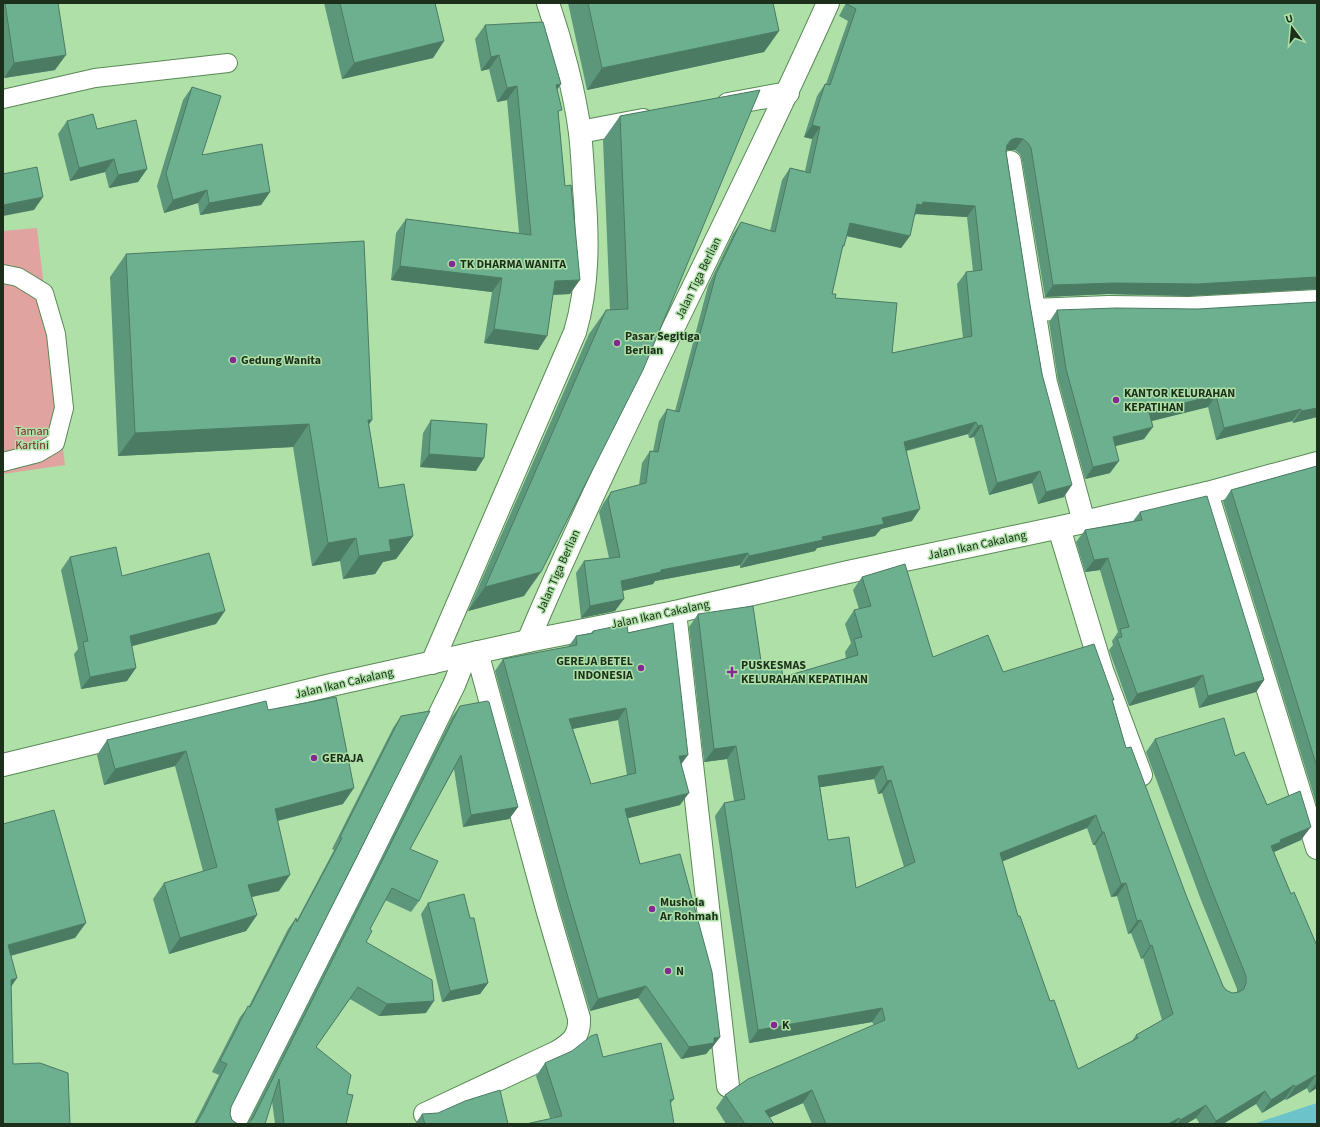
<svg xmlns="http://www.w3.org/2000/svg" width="1320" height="1127" font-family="'Source Sans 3',sans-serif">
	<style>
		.green { fill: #e0a3a0 }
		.water { fill: #6cc3ca }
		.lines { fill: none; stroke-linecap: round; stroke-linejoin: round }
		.service-casing { stroke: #598955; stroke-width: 20 }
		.minor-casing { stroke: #598955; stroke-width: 24 }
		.service { stroke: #fff; stroke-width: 18 }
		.minor { stroke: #fff; stroke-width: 22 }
		.wall { fill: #5d977b; fill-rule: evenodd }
		.shaded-wall { fill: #4c7b64 }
		.building { fill: #6cb08f; stroke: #4c7b64; fill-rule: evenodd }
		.poi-dot { fill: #862893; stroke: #aee0a8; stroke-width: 1.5 }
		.labels { text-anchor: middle; stroke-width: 3; stroke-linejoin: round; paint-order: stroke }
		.poi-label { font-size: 12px; font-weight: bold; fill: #1c2f1a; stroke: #aee0a8; text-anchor: start }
		.street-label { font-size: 12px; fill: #1c2f1a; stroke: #aee0a8 }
		.park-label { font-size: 12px; fill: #7c2a2c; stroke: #aee0a8 }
	</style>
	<rect width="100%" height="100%" fill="#aee0a8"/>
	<path class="green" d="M37 228 65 465 3 474V231Z"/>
	<path class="water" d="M1317 1103V1124H1253Z"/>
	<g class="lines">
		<defs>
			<g id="service">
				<path d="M3 99 95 78 228 63"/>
				<path d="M3 274 18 277 44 293 56 334 64 408 55 443 38 453 3 462"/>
			</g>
			<g id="minor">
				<path d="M728 104 788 93"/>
				<path d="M580 132 643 120"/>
				<path d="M1010 162 1046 383 1084 522"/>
				<path d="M1033 310 1108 307 1189 308 1317 301"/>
				<path d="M1207 493 1317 848"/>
				<path d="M1059 528 1102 670 1141 775"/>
				<path d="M675 612 728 1086"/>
				<path d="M528 641C620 424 732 218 828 3"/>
				<path d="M432 663 575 332C589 285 588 236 584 188 583 170 582 151 580 133 575 93 561 41 548 3"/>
				<path d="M3 765 331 685 528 641 675 612 848 572 1084 522 1207 493 1317 463"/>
				<path d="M425 1114 557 1052C572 1043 580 1036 579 1018L547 909 477 652"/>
				<path d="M234 1124 369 858 454 685 466 655"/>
			</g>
		</defs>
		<use href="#service" class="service-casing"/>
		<use href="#minor" class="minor-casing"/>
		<use href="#service" class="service"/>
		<use href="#minor" class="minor"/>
	</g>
	<g class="wall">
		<path d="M3 3H58L55 70 4 78 3 74Z"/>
		<path d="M324 3H435L444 41 433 58 342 79Z"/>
		<path d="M568 3H773L779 31 764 52 587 90Z"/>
		<path d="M846 3H1317V289L1189 296 1108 294 1045 297 1022 160 1020 154 1015 150H1006L1029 299 1064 497 1038 504 1032 483 989 495 974 437 969 438 968 434 907 451 912 521 881 529 875 536 817 548 815 551 740 568V565L655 581 653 584 623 591 615 611 581 618 576 573 584 561 609 558 599 512 603 504 611 492 639 485 642 463 650 451H653L659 421 667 409 675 411 708 286 733 234 741 222 770 231 782 180 790 168 805 171 812 139 804 137 817 96 825 84H826L848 21 839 16ZM916 214 967 217 973 271 966 272 957 284 963 338 892 353 835 298 832 294 842 249 844 246 847 236 901 248 910 236 914 216Z"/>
		<path d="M485 25 561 84 557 90 570 294 553 295 547 336 538 350 484 343 492 292 391 280 396 233 406 219 519 233 507 100 497 102 489 69 481 71 475 39Z"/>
		<path d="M192 87 202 155 270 192 261 205 200 215 198 203 164 213 157 186 183 100Z"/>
		<path d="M760 90 524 596 468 611 589 334 606 310H610L603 140 620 116Z"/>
		<path d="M67 121 97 129 147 169 138 182 109 188 105 172 70 181 58 134Z"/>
		<path d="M126 254 369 425 379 488 413 536 396 559 383 562 375 574 343 579 340 561 312 566 293 447 118 456 110 277Z"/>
		<path d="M1317 302V417L1293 423 1292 421 1216 440 1208 407 1151 421 1144 439 1115 446 1110 473 1085 479 1058 380 1049 322 1057 310 1198 309Z"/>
		<path d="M431 420 476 471 420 467 423 433Z"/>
		<path d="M1317 466V806L1223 502 1231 490Z"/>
		<path d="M1140 512 1264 680 1256 692 1199 708 1194 687 1129 706 1109 650 1113 645 1112 641 1118 632 1100 570 1085 572 1076 542 1085 530 1133 521Z"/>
		<path d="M70 557 122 576 216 624 132 646 127 681 81 689 74 654 78 649 61 570Z"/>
		<path d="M862 577 933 657 1003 672 1113 702 1126 748 1223 986 1226 990 1232 993H1237V989L1201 900 1146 752 1155 739 1235 756 1267 805 1301 840 1274 852 1291 894 1317 946V1088L1309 1093 1307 1088 1286 1100 1285 1099 1262 1113 1256 1104 1223 1124H1200L1196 1118 1186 1124H812L803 1103 769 1118 774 1124H726L716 1108 725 1095 874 1025 872 1022 749 1043 715 816 724 803 734 801 727 759 704 762 689 627 698 614 762 668 783 677 846 659 845 652 851 643 845 624 854 610 859 609 853 590ZM874 779 878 794 882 793 904 867 856 888 828 840 820 787ZM1087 828 1093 845H1095L1111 897 1117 896 1128 934 1131 933 1141 959 1143 958 1162 1020 1136 1035 1132 1041 1078 1069 1050 1001 1018 916 1002 861Z"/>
		<path d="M593 631 628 633 681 764 680 805 628 818 640 864 720 1037 711 1049H710L706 1054 681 1059 638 998 590 1011 559 906 495 671 503 659 568 647 576 636 591 633ZM618 720 627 775 591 784 573 729Z"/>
		<path d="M460 706 518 807 509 819 463 827 454 769 410 849 419 901 411 912 385 900 370 929 366 942 426 1013 379 1016 350 999 316 1047 347 1094 346 1124H275L272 1101 248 1123 452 717Z"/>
		<path d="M268 710 343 804 278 821 279 891 252 897 257 915 246 931 169 954 153 899 164 883 203 871 175 766 104 785 97 755 107 740Z"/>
		<path d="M401 716 231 1107 230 1114 232 1120 236 1123 239 1124H194L219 1075 212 1072 240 1017 249 1006 288 929 296 918 297 920 334 850 332 849 393 728Z"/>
		<path d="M428 903 488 983 480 994 442 1002 421 914Z"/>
		<path d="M603 1057 674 1099 671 1103 550 1118 536 1076 545 1063Z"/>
		<path d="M422 1114 425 1124H415Z"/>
	</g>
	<g class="shaded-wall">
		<path d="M779 31 764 52 587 90 602 68Z"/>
		<path d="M444 41 433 58 342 79 354 63Z"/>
		<path d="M66 55 55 70 4 78 14 63Z"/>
		<path d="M499 55 489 69 481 71 491 57Z"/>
		<path d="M561 84 551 98 556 85Z"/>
		<path d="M517 86 507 100 497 102 507 88Z"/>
		<path d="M812 125 820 127 812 139 804 137Z"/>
		<path d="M1016 138 1023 139 1015 150H1008L1002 152 1011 140Z"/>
		<path d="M114 159 105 172 70 181 79 168Z"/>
		<path d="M147 169 138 182 109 188 118 175Z"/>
		<path d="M207 190 198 203 164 213 173 200Z"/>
		<path d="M270 192 261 205 200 215 209 203Z"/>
		<path d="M43 197 34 210 3 216V205Z"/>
		<path d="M923 202 975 206 967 217 916 214 914 217 917 204Z"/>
		<path d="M850 223 910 236 901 248 842 235Z"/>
		<path d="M400 266 502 278 492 292 391 280Z"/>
		<path d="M1317 277V289L1189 296 1108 294 1045 297 1053 285 1116 283Z"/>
		<path d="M580 280 570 294 545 295 555 281Z"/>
		<path d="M494 329 547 336 538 350 484 343Z"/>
		<path d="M1216 395 1208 407 1140 424 1149 412Z"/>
		<path d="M1317 408V417L1293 423 1301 411Z"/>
		<path d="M1301 409 1292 421 1216 440 1224 428Z"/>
		<path d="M368 420H372L356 444Z"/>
		<path d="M976 422 968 434 896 453 904 442Z"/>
		<path d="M309 424 293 447 118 456 135 433Z"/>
		<path d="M982 425 974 437 969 438 978 426Z"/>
		<path d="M1153 427 1144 439 1104 449 1113 437Z"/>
		<path d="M429 454 484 458 476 471 420 467Z"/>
		<path d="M1119 461 1110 473 1085 479 1093 467Z"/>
		<path d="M1040 471 1032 483 989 495 997 483Z"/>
		<path d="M1072 485 1064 497 1038 504 1046 492Z"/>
		<path d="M920 509 912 521 881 529 875 536 817 548 815 551 740 568 749 556 822 537 882 518Z"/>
		<path d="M413 536 396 559 383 562 375 574 343 579 359 556 389 540Z"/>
		<path d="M356 538 340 561 312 566 328 543Z"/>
		<path d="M748 553 740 565 655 581 653 584 613 593 621 581 661 570Z"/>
		<path d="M1108 558 1100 570 1085 572 1094 560Z"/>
		<path d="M541 572 524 596 468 611 485 587Z"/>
		<path d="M624 599 615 611 581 618 590 606Z"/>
		<path d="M225 611 216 624 121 649 130 636Z"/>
		<path d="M136 668 127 681 81 689 90 677Z"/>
		<path d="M1203 675 1194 687 1129 706 1137 694Z"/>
		<path d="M1264 680 1256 692 1199 708 1208 696Z"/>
		<path d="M626 708 618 720 561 731 569 719Z"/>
		<path d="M736 746 727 759 704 762 714 749Z"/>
		<path d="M186 751 175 766 104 785 115 769Z"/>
		<path d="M688 755 680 766 679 756Z"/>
		<path d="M883 766 874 779 809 789 818 776Z"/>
		<path d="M891 780 882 793 878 794 887 781Z"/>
		<path d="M354 788 343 804 264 824 275 809Z"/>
		<path d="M689 793 680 805 617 821 625 809Z"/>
		<path d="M518 807 509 819 463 827 471 815Z"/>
		<path d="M1096 815 1087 828 991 866 1000 853Z"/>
		<path d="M1311 827 1301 840 1274 852 1271 846 1280 840Z"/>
		<path d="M1102 832H1104L1095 845H1093Z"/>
		<path d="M290 875 279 891 237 900 248 885Z"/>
		<path d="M1126 883 1117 896 1111 897 1121 884Z"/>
		<path d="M257 915 246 931 169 954 180 938Z"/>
		<path d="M1141 920 1131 933 1128 934 1137 921Z"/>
		<path d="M86 923 75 938 3 958 8 945Z"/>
		<path d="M1152 945 1143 958 1141 959 1150 946Z"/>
		<path d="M17 978 7 993 11 980Z"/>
		<path d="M488 983 480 994 442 1002 450 991Z"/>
		<path d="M646 986 638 998 590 1011 598 999Z"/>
		<path d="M434 1001 426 1013 379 1016 387 1004Z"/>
		<path d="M882 1008 872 1022 749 1043 758 1030Z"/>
		<path d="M720 1037 711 1049H710L706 1054 681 1059 689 1047 714 1038Z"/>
		<path d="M1316 1075 1307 1088 1286 1100 1295 1087Z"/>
		<path d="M1317 1082V1088L1309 1093Z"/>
		<path d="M1294 1085 1285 1099 1262 1113 1271 1100Z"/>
		<path d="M812 1090 803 1103 755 1124 765 1111Z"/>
		<path d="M1265 1091 1256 1104 1223 1124H1213L1216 1121Z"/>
		<path d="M1206 1105 1196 1118 1186 1124H1177L1180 1120Z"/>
		<path d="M1179 1118 1175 1124H1168Z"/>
	</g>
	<g class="building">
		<path d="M5 3H58L66 55 14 63Z"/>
		<path d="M340 3H435L444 41 354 63Z"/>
		<path d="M588 3H773L779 31 602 68Z"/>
		<path d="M848 3H1317V277L1197 284 1116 283 1053 285 1031 148 1028 143 1023 139 1016 138 1011 140 1007 145 1006 152 1029 299 1042 374 1072 485 1046 492 1040 471 997 483 982 425 978 426 976 422 904 442 920 509 882 518 884 524 822 537 823 540 749 556 748 553 661 570V572L621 581 624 599 590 606 584 561 620 557 608 500 611 492 646 483 650 451 658 452 667 409 679 412 716 274 741 222 775 232 790 168 810 173 820 127 812 125 825 84 830 85 856 9 847 4ZM923 202 975 206 982 270 966 272 972 336 892 353 897 303 835 298 836 294H832L843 245 844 246 850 223 910 236 917 204 922 205Z"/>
		<path d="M543 22 561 84 556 85 562 110 558 111 565 186 571 185 580 280 555 281 547 336 494 329 502 278 400 266 406 219 531 235 517 86 507 88 499 55 491 57 485 25Z"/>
		<path d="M192 87 221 96 202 155 262 144 270 192 209 203 207 190 173 200 166 173Z"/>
		<path d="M760 90 643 370 541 572 485 587 606 310 628 309 620 116Z"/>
		<path d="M93 114 97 129 136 120 147 169 118 175 114 159 79 168 67 121Z"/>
		<path d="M37 167 43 197 3 205V174Z"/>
		<path d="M364 241 372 420H368L379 488 404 484 413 536 389 540 391 551 359 556 356 538 328 543 309 424 135 433 126 254Z"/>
		<path d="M1317 302V408L1301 411V409L1224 428 1216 395 1149 412 1153 427 1113 437 1119 461 1093 467 1066 369 1057 310 1116 308 1198 309Z"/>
		<path d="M431 420 487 424 484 458 429 454Z"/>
		<path d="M1317 466V767L1231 490Z"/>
		<path d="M1207 496 1264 680 1208 696 1203 675 1137 694 1117 638 1122 637 1120 629 1129 627 1108 558 1094 560 1085 530 1142 520 1140 512Z"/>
		<path d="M116 547 122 576 209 553 225 611 130 636 136 668 90 677 83 642 88 641 70 557Z"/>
		<path d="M905 564 933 657 988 635 1003 672 1094 644 1114 700H1112L1126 748 1131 747 1186 895 1223 986 1226 990 1232 993 1239 992 1244 989 1246 983V976L1210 886 1155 739 1224 718 1235 756 1244 752 1267 805 1300 791 1311 827 1280 840 1281 842 1271 846 1291 894 1294 892 1317 946V1077L1316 1075 1295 1087 1294 1085 1271 1100 1265 1091 1216 1121 1206 1105 1180 1120 1179 1118 1168 1124H826L812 1090 765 1111 774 1124H745L725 1095 748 1079 885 1020 882 1008 758 1030 724 803 745 799 736 746 714 749 698 614 753 606 762 668 781 665 783 677 858 655 854 639 862 637 854 610 871 606 862 577ZM883 766 887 781 891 780 915 862 856 888 849 837 828 840 818 776ZM1096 815 1102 832H1104L1121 884 1126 883 1137 921 1141 920 1150 946 1152 945 1173 1014 1136 1035 1138 1038 1078 1069 1054 1000 1050 1001 1020 916H1018L1000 853Z"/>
		<path d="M673 623 688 755 679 756 689 793 625 809 640 864 680 854 712 972 720 1037 714 1038V1043L689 1047 646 986 598 999 567 894 503 659 577 645 576 636 593 633V631L627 624 628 633ZM626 708 636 773 591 784 569 719Z"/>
		<path d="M336 697 354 788 275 809 290 875 248 885 257 915 180 938 164 883 217 867 186 751 115 769 107 740 266 701 268 710Z"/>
		<path d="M487 701 489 702 518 807 471 815 461 755 410 849 438 861 419 901 392 888 370 929 372 931 366 942 432 980 434 1001 387 1004 358 987 316 1047 351 1075 347 1094 353 1095 346 1124H284L279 1079 265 1124H246L249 1123 253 1118 460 706Z"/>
		<path d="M430 711 231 1107 230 1114 232 1120 236 1123 239 1124H196L203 1112 227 1064 220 1061 248 1006 250 1007 296 918 297 922 342 838 340 837 401 716Z"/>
		<path d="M54 810 86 923 8 945 17 978 11 980 13 1064 40 1063 68 1073 70 1124H3V824Z"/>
		<path d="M464 894 470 918H474L488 983 450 991 428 903Z"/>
		<path d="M597 1034 603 1057 661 1043 674 1099 670 1100 674 1124H526L562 1116 545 1063 572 1051 591 1036Z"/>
		<path d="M500 1090 508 1124H425L422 1114 438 1113 465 1101Z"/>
	</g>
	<g class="poi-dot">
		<circle cx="452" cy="264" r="4"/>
		<circle cx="617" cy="343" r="4"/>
		<circle cx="233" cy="360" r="4"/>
		<circle cx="1116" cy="400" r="4"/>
		<circle cx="641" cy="668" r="4"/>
		<path d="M730 666h4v4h4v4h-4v4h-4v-4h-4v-4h4z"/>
		<circle cx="314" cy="758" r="4"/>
		<circle cx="652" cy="909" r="4"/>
		<circle cx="668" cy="971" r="4"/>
		<circle cx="774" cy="1025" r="4"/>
	</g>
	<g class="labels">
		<g class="poi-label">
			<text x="460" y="268">TK DHARMA WANITA</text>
			<text x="625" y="340">Pasar Segitiga<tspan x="625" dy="14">Berlian</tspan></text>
			<text x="241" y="364">Gedung Wanita</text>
			<text x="1124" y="397">KANTOR KELURAHAN<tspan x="1124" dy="14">KEPATIHAN</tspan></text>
			<text x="633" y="665" text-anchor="end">GEREJA BETEL<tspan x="633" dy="14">INDONESIA</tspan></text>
			<text x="741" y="669">PUSKESMAS<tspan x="741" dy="14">KELURAHAN KEPATIHAN</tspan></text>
			<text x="322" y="762">GERAJA</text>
			<text x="660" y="906">Mushola<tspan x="660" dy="14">Ar Rohmah</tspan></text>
			<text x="676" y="975">N</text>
			<text x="782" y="1029">K</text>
		</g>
		<g class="street-label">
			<text transform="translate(698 278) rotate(-64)" y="4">Jalan Tiga Berlian</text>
			<text transform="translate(977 545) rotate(-12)" y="4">Jalan Ikan Cakalang</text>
			<text transform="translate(558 571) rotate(-66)" y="4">Jalan Tiga Berlian</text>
			<text transform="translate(660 614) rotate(-12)" y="4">Jalan Ikan Cakalang</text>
			<text transform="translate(344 683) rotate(-13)" y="4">Jalan Ikan Cakalang</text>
		</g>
		<g class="park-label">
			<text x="32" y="435">Taman<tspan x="32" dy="14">Kartini</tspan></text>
		</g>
	</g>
	<rect width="1320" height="1127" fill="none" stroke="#1c2f1a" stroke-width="8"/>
	<g transform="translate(1292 28) rotate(344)" stroke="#aee0a8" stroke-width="3" paint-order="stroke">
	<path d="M0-3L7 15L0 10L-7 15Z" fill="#1c2f1a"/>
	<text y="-6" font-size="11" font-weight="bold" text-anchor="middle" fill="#1c2f1a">U</text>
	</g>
</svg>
